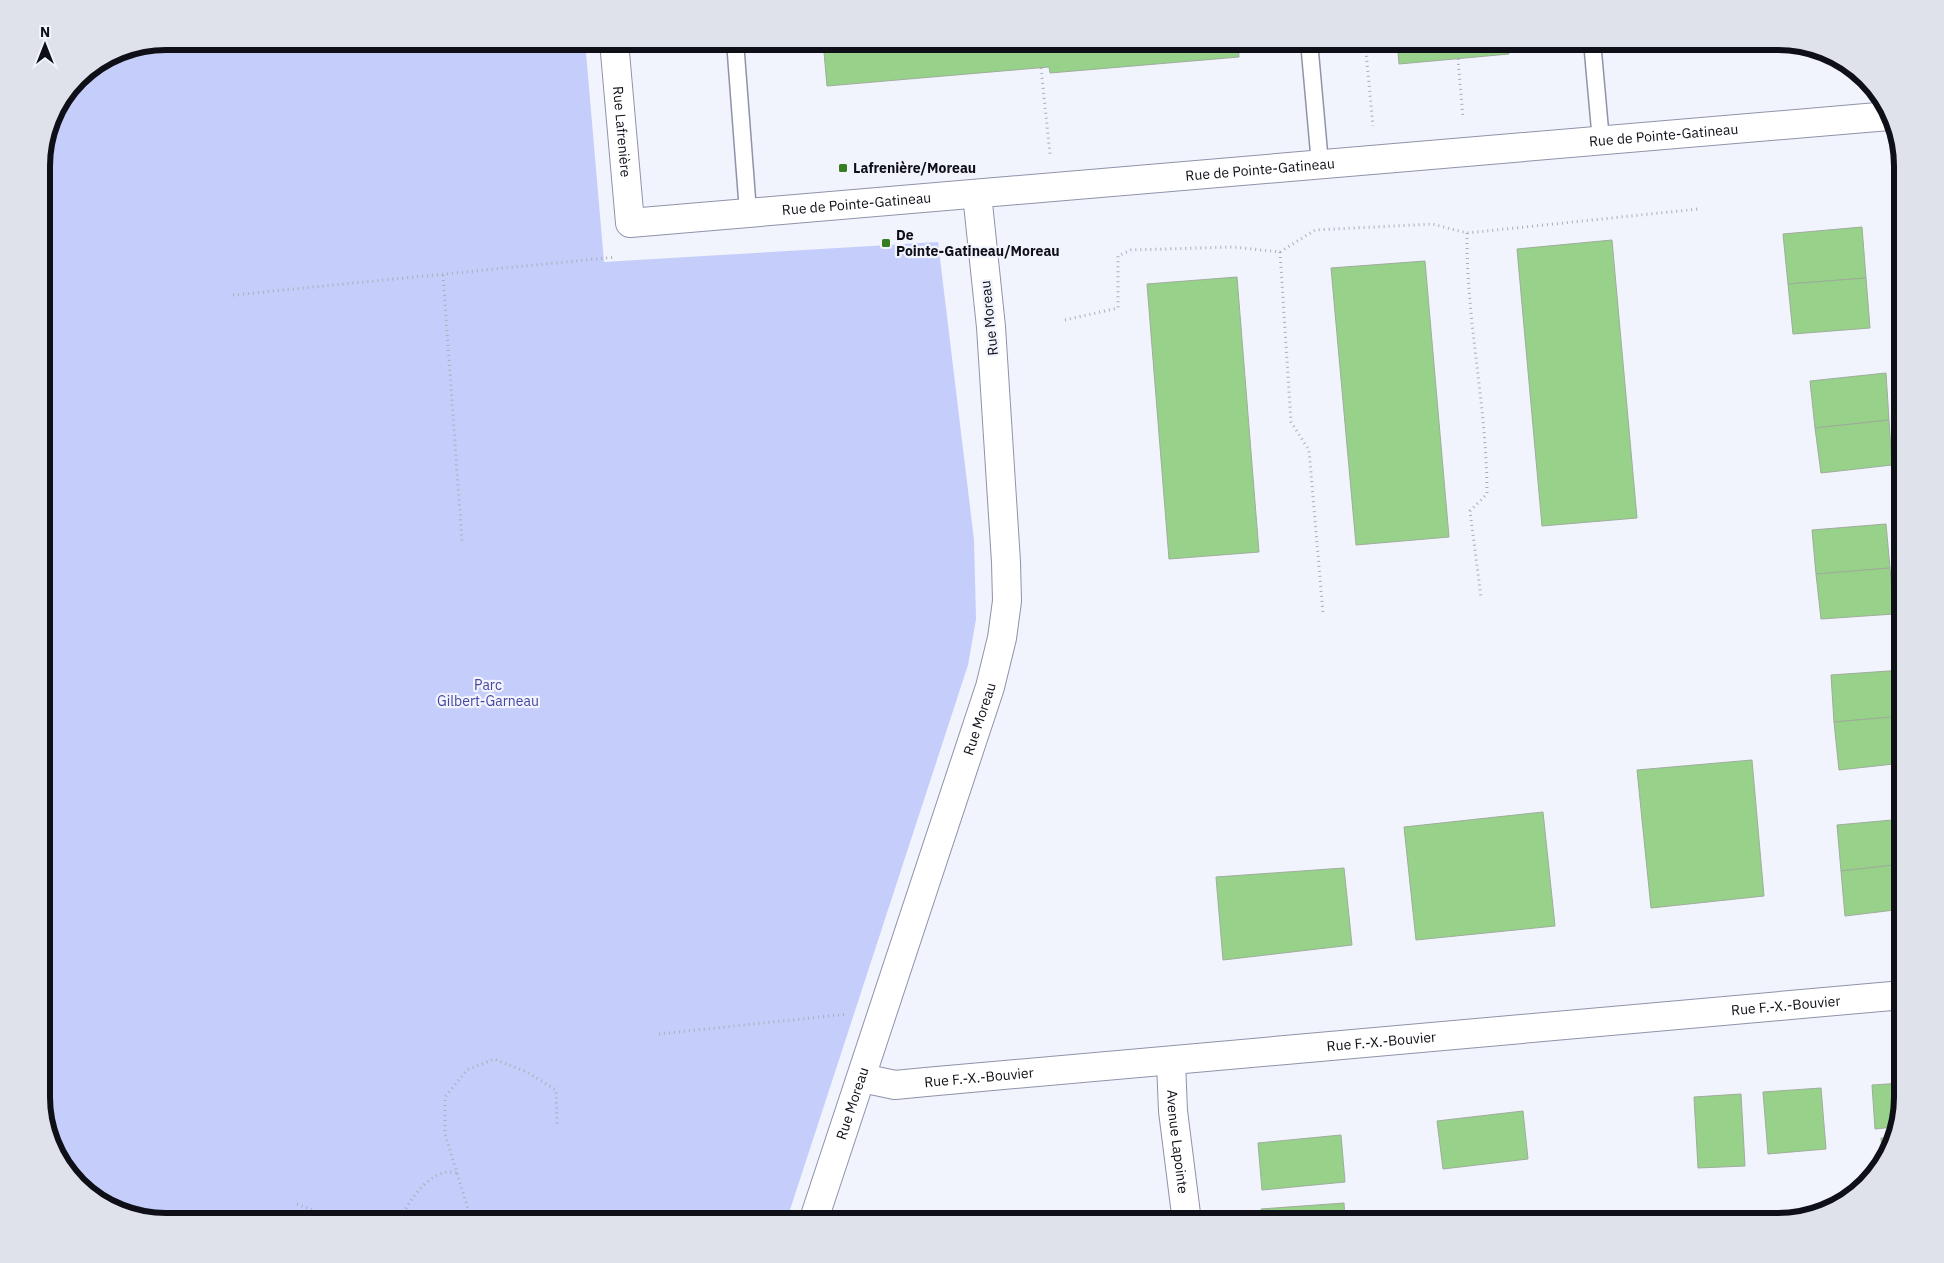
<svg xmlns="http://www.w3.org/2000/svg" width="1944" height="1263" font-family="'IBM Plex Sans',sans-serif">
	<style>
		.green { fill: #c5cdfa }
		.building { fill: #98d18a; stroke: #9dae9a }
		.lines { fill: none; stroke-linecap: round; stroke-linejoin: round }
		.lane-casing { stroke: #8f93aa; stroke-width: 19 }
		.street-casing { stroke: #8f93aa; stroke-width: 30 }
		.path { stroke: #acaeb7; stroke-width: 3; stroke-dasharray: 1 4; stroke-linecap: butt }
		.lane { stroke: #fff; stroke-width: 16 }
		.street { stroke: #fff; stroke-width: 28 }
		.poi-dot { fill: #377e23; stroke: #f1f3fd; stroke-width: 2 }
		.labels { text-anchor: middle; stroke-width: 4.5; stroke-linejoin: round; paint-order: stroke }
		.street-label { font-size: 14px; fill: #0e0f17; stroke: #f1f3fd }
		.poi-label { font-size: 14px; font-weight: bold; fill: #0e0f17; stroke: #f1f3fd; text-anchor: start }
		.park-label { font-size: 14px; fill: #4548a3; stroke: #f1f3fd }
		.rim { fill: none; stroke: #0e0f17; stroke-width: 6 }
	</style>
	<rect width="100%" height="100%" fill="#f1f3fd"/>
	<path class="green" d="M166 41H585L604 262 938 242 974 540 976 619 968 665 786 1222H166L97 1201 58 1159 42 1105V158L51 118 78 78 119 51Z"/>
	<g class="building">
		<path d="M823 41H1238L1239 57 1050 73 1049 67 827 86Z"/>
		<path d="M1397 41H1508L1509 54 1399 64Z"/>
		<path d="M1862 227 1866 278 1788 284 1783 234Z"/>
		<path d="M1612 240 1637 518 1542 526 1517 249Z"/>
		<path d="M1425 261 1449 537 1356 545 1331 268Z"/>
		<path d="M1237 277 1259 552 1169 559 1147 284Z"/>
		<path d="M1866 278 1870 328 1793 334 1788 284Z"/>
		<path d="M1886 373 1889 420 1815 428 1810 381Z"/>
		<path d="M1889 420 1892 465 1821 473 1815 428Z"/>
		<path d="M1886 524 1890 568 1816 574 1812 530Z"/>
		<path d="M1890 568 1894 614 1821 619 1816 574Z"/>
		<path d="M1903 670V716L1834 722 1831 675Z"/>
		<path d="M1903 716V763L1839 770 1834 722Z"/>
		<path d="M1752 760 1764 896 1651 908 1637 770Z"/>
		<path d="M1543 812 1555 926 1416 940 1404 827Z"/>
		<path d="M1903 819V864L1841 871 1837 825Z"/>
		<path d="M1903 864V909L1845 916 1841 871Z"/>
		<path d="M1344 868 1352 945 1223 960 1216 877Z"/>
		<path d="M1903 1083V1097L1894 1127 1875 1129 1872 1085Z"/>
		<path d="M1821 1088 1826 1149 1768 1154 1763 1092Z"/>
		<path d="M1741 1094 1745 1166 1698 1168 1694 1097Z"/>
		<path d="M1523 1111 1528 1159 1443 1169 1437 1121Z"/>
		<path d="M1341 1135 1345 1182 1262 1190 1258 1143Z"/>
		<path d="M1881 1138H1890L1883 1163Z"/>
		<path d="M1344 1203 1345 1222H1262L1261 1209Z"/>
	</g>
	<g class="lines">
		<defs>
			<g id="lane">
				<path d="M735 41 748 212"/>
				<path d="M1309 41 1320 164"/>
				<path d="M1592 41 1601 141"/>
			</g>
			<g id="street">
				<path id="s1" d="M614 41 630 223 1889 116"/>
				<path id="s2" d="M1171 1062 1173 1111 1187 1222"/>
				<path id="s3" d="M862 1078 895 1085 926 1082 1903 995"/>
				<path id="s4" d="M813 1222 990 687 1002 638 1007 601 1006 562 991 327 977 194"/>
			</g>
		</defs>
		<use href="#lane" class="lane-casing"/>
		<use href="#street" class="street-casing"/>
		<g class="path">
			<path d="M1365 41 1373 126"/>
			<path d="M1458 59 1463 118"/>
			<path d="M1041 68 1050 154"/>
			<path d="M1467 233C1466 320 1487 406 1487 494L1470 511 1481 597"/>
			<path d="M1280 252 1291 422 1309 450 1323 613"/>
			<path d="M443 275 462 541"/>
			<path d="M233 295 616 257"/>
			<path d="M1065 320 1118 308V256L1131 250 1233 247 1280 252 1315 230 1432 224 1467 233 1698 209"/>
			<path d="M659 1034 848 1014"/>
			<path d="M297 1204 344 1222"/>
			<path d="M399 1222C407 1204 423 1179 443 1173 447 1171 454 1173 459 1173"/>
			<path d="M472 1222 445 1134V1097L467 1070 494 1059 527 1072 556 1090 557 1126"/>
		</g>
		<use href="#lane" class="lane"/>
		<use href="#street" class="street"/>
	</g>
	<g class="poi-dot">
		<rect x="838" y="163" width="10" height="10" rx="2.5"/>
		<rect x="881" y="238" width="10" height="10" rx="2.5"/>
	</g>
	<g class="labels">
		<g class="street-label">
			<text dy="5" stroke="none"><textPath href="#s1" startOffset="91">Rue Lafrenière</textPath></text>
			<text dy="5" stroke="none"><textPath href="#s1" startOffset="1220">Rue de Pointe-Gatineau</textPath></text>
			<text dy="5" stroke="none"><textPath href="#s1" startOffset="815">Rue de Pointe-Gatineau</textPath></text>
			<text dy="5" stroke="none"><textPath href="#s1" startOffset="410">Rue de Pointe-Gatineau</textPath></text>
			<text transform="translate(989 318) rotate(-96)" y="5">Rue Moreau</text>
			<text dy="5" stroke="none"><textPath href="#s4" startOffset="530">Rue Moreau</textPath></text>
			<text dy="5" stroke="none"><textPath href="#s3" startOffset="928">Rue F.-X.-Bouvier</textPath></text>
			<text dy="5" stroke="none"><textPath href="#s3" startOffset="522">Rue F.-X.-Bouvier</textPath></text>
			<text dy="5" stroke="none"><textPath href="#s3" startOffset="118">Rue F.-X.-Bouvier</textPath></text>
			<text dy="5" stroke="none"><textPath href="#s4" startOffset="125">Rue Moreau</textPath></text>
			<text dy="5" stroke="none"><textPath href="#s2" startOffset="80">Avenue Lapointe</textPath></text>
		</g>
		<g class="poi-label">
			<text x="853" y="173">Lafrenière/Moreau</text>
			<text x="896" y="240">De<tspan x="896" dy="16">Pointe-Gatineau/Moreau</tspan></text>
		</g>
		<g class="park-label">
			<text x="488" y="690">Parc<tspan x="488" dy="16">Gilbert-Garneau</tspan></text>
		</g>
	</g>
	<path d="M0 0H1944V1263H0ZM166 50H1778A116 116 0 0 1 1894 166V1097A116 116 0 0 1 1778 1213H166A116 116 0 0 1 50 1097V166A116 116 0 0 1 166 50Z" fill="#dfe1eb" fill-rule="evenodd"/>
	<path class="rim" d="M166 50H1778A116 116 0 0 1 1894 166V1097A116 116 0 0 1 1778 1213H166A116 116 0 0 1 50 1097V166A116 116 0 0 1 166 50Z"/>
	<g transform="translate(45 45)" stroke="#f1f3fd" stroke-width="4" paint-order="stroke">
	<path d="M0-4L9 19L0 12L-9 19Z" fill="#0e0f17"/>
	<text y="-8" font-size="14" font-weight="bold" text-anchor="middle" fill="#0e0f17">N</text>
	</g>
</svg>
